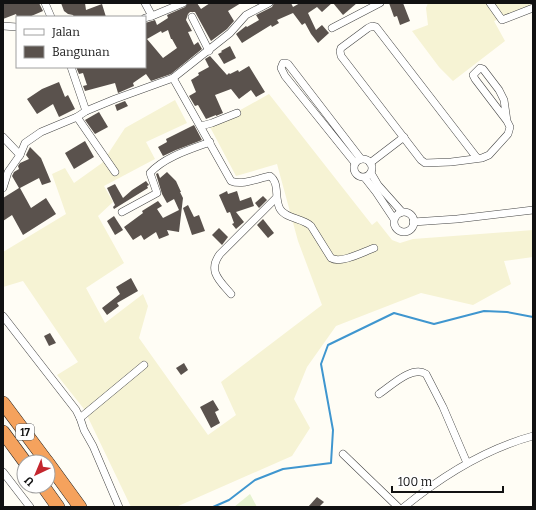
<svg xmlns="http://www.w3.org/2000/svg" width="536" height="510" font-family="Bitter,serif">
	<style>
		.farmland { fill: #f6f3d4 }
		.pitch { fill: #e6f2cf }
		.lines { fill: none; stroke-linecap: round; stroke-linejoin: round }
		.stream { stroke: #3f96cf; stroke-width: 2 }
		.building { fill: #5a524d; fill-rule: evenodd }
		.street-casing { stroke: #444; stroke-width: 8 }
		.highway-casing { stroke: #222; stroke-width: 14 }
		.street { stroke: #fff; stroke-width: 7 }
		.highway { stroke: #f5a25d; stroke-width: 13 }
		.labels { text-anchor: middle; stroke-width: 4; stroke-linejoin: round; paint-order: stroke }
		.shield { fill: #fff; stroke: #585858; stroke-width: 1 }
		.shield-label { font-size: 10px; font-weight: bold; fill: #111 }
	</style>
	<rect width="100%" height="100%" fill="#fffdf5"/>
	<g class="farmland">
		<path d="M428 3H533V6L494 21 505 41 453 81 439 67 412 31 428 25 426 8Z"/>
		<path d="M269 94 372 225 377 221 392 240 400 243 413 239 533 230V257L504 261 511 284 473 305 421 293 336 326 307 367 294 399 310 428 292 456 176 507H131L84 409 57 375 78 362 23 281 3 287V252L66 214 52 174 65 168 74 183 102 163 125 128 175 100 187 123 146 142 155 159 104 186 113 202 98 216 124 263 86 288 105 323 143 294 148 306 139 338 208 435 236 415 221 382 322 305 298 241 277 164 236 176 210 127Z"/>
	</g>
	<path class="pitch" d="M250 494 257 507H234Z"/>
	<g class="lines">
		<path class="stream" d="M213 507 229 500 255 480 283 469 331 463 333 430 321 364 328 345 394 313 434 324 484 311 507 312 533 317"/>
	</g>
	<g class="building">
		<path d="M3 3H39L43 11 29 17H17L16 14 3 19Z"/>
		<path d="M61 3H85L86 10 102 4 106 17H74L73 15 68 14 64 11Z"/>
		<path d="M188 3H197L201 9 210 3H241L228 11 234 21 227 29 211 41 195 12H190L188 14 186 20 192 31 188 32 194 45 198 42 202 49 171 74 151 81 146 74 133 83 134 86 118 93 115 83 85 91 83 86 87 85 83 73 79 74 76 67H145V23L155 20 157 25 168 18 167 15 185 7ZM168 30 171 39H172L177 48 163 58 147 39 161 31 162 33Z"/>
		<path d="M274 3H291L293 7 300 3H332L322 12 317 7 308 13 316 30 322 25 329 33 318 43 311 34 305 23 302 25 293 13 277 20 279 23 272 27 271 25 242 43 236 34 246 26 247 27 259 20 256 15 272 7Z"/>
		<path d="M333 3H357L343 15Z"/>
		<path d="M389 3H403L410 21 400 25 397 16 394 17Z"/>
		<path d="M230 46 236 58 224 64 218 54 222 52 221 51Z"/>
		<path d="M210 56 227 75 229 73 230 74 238 70 239 72 249 66 265 92 256 97 251 90 239 99 231 89 215 95 223 113 216 116V115L206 119 198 105 195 106 189 96 196 92 191 80 199 75 198 73 209 67 205 59Z"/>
		<path d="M59 82 65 97 68 95 75 109 59 117 53 104 37 114 27 99 42 89Z"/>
		<path d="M125 101 128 106 117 111 115 105Z"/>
		<path d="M99 112 108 127 95 134 85 120Z"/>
		<path d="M194 125 202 140 176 150 163 156 158 147 167 142 166 139Z"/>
		<path d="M85 141 94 157 74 169 65 153Z"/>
		<path d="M30 147 41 158 51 182 42 185 39 178 20 188 31 208 46 198 56 214 23 235 12 215 3 221V198L19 188 12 176 14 172 19 169 18 166 20 163 29 159 26 155Z"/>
		<path d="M167 172 176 181 181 192H180L183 198 179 232 167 230 169 235 159 239 156 232 144 240 141 235 133 240 124 227 143 213 142 211 158 201 162 206 157 209 163 218 179 210 174 199 167 203 162 194 156 174 158 173 160 178Z"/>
		<path d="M146 181 149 185 147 186 148 188 114 209 113 207 115 205 107 188 115 184 123 198 132 190Z"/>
		<path d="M227 191 228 194 237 191 240 201 251 197 254 206 236 212 244 222 236 229 232 224 234 223 230 212 227 213 219 195Z"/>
		<path d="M263 196 267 200 259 208 255 203Z"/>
		<path d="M188 205 194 217 199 215 205 231 192 235 183 208Z"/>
		<path d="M114 216 123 230 115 235 107 221Z"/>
		<path d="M263 219 274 233 268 238 257 225Z"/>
		<path d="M219 228 228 237 222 245 212 235Z"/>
		<path d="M131 278 138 291 117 303 119 306 107 315 102 308 120 294 116 287Z"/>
		<path d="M50 333 56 343 49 346 44 336Z"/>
		<path d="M184 363 188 370 181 375 176 368Z"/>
		<path d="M213 400 219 410 215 412 220 423 211 428 200 407Z"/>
		<path d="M317 497 324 502 319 507H308Z"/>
	</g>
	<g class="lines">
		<defs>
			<g id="street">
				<path d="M45 3 51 17"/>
				<path d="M145 3 152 16"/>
				<path d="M490 3 502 20 533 8"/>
				<path d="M192 17 209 51"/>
				<path d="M145 18 152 16 183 3"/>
				<path d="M3 26 17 27"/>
				<path d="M332 28 380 3"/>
				<path d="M71 67 86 111"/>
				<path d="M173 78 231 181C242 186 259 178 270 176 280 183 274 198 280 209 286 219 303 218 311 226L331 258C341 264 363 252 374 248"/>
				<path d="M77 117 115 172"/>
				<path d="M201 126 212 123 237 113"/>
				<path d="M3 137 20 155"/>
				<path d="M477 158 376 27 372 26 368 28 341 48 340 51 341 56 421 160 425 163 451 162 482 158 489 155 508 134 510 127 507 121 475 79 473 75 480 68 483 69 499 90 504 100 507 121"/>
				<circle cx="363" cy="168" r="9"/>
				<path d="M355 163 285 76 281 68 283 63H286L288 64 361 159"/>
				<path d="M370 163 404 137"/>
				<path d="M371 173 378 185 402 212"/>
				<path d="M365 178 376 192 394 219"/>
				<path d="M3 188 8 172 20 155 25 143 41 132 77 117 86 111 115 99 173 78 230 33 246 15 269 3"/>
				<path d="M122 212 157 193 150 173C164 157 191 149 210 142"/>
				<circle cx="404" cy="222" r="10"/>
				<path d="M413 222 457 219 533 210"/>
				<path d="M231 294C220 281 207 271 220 254L276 198"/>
				<path d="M3 316 76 410 80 418 84 430 93 446 119 507"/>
				<path d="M379 394C391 386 412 365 426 374L443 407 467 463"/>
				<path d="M80 418 144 365"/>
				<path d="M343 454 398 507"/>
				<path d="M3 472 30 507"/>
				<path d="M404 507C442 476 485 449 533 436"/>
			</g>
			<g id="highway">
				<path d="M3 403 47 462"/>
				<path d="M3 432 25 462"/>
				<path d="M48 463 80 507"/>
				<path d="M43 486 58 507"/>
			</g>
		</defs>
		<use href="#street" class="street-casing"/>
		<use href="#highway" class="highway-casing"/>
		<use href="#street" class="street"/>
		<use href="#highway" class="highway"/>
	</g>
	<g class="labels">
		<rect class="shield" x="16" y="424" width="18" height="16" rx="3"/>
		<g class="shield-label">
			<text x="25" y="436">17</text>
		</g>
	</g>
	<rect width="536" height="510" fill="none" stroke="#111111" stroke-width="8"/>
	<rect x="16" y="16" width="130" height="52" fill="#ffffff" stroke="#a0a0a0"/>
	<rect x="24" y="29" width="20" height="6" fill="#ffffff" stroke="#a0a0a0"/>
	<text x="52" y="36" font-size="12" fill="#111111">Jalan</text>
	<rect x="24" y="46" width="20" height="12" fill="#5a524d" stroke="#a0a0a0"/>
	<text x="52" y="56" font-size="12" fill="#111111">Bangunan</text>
	<g transform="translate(36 474) rotate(224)"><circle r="19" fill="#ffffff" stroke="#a0a0a0"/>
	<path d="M0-3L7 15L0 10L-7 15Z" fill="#c4262e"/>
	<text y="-6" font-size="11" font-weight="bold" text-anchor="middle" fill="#111111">U</text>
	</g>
	<path d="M392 486v6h111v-6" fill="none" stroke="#111111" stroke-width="2"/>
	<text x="398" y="486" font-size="12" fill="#111111" stroke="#ffffff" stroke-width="3" paint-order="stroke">100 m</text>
</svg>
